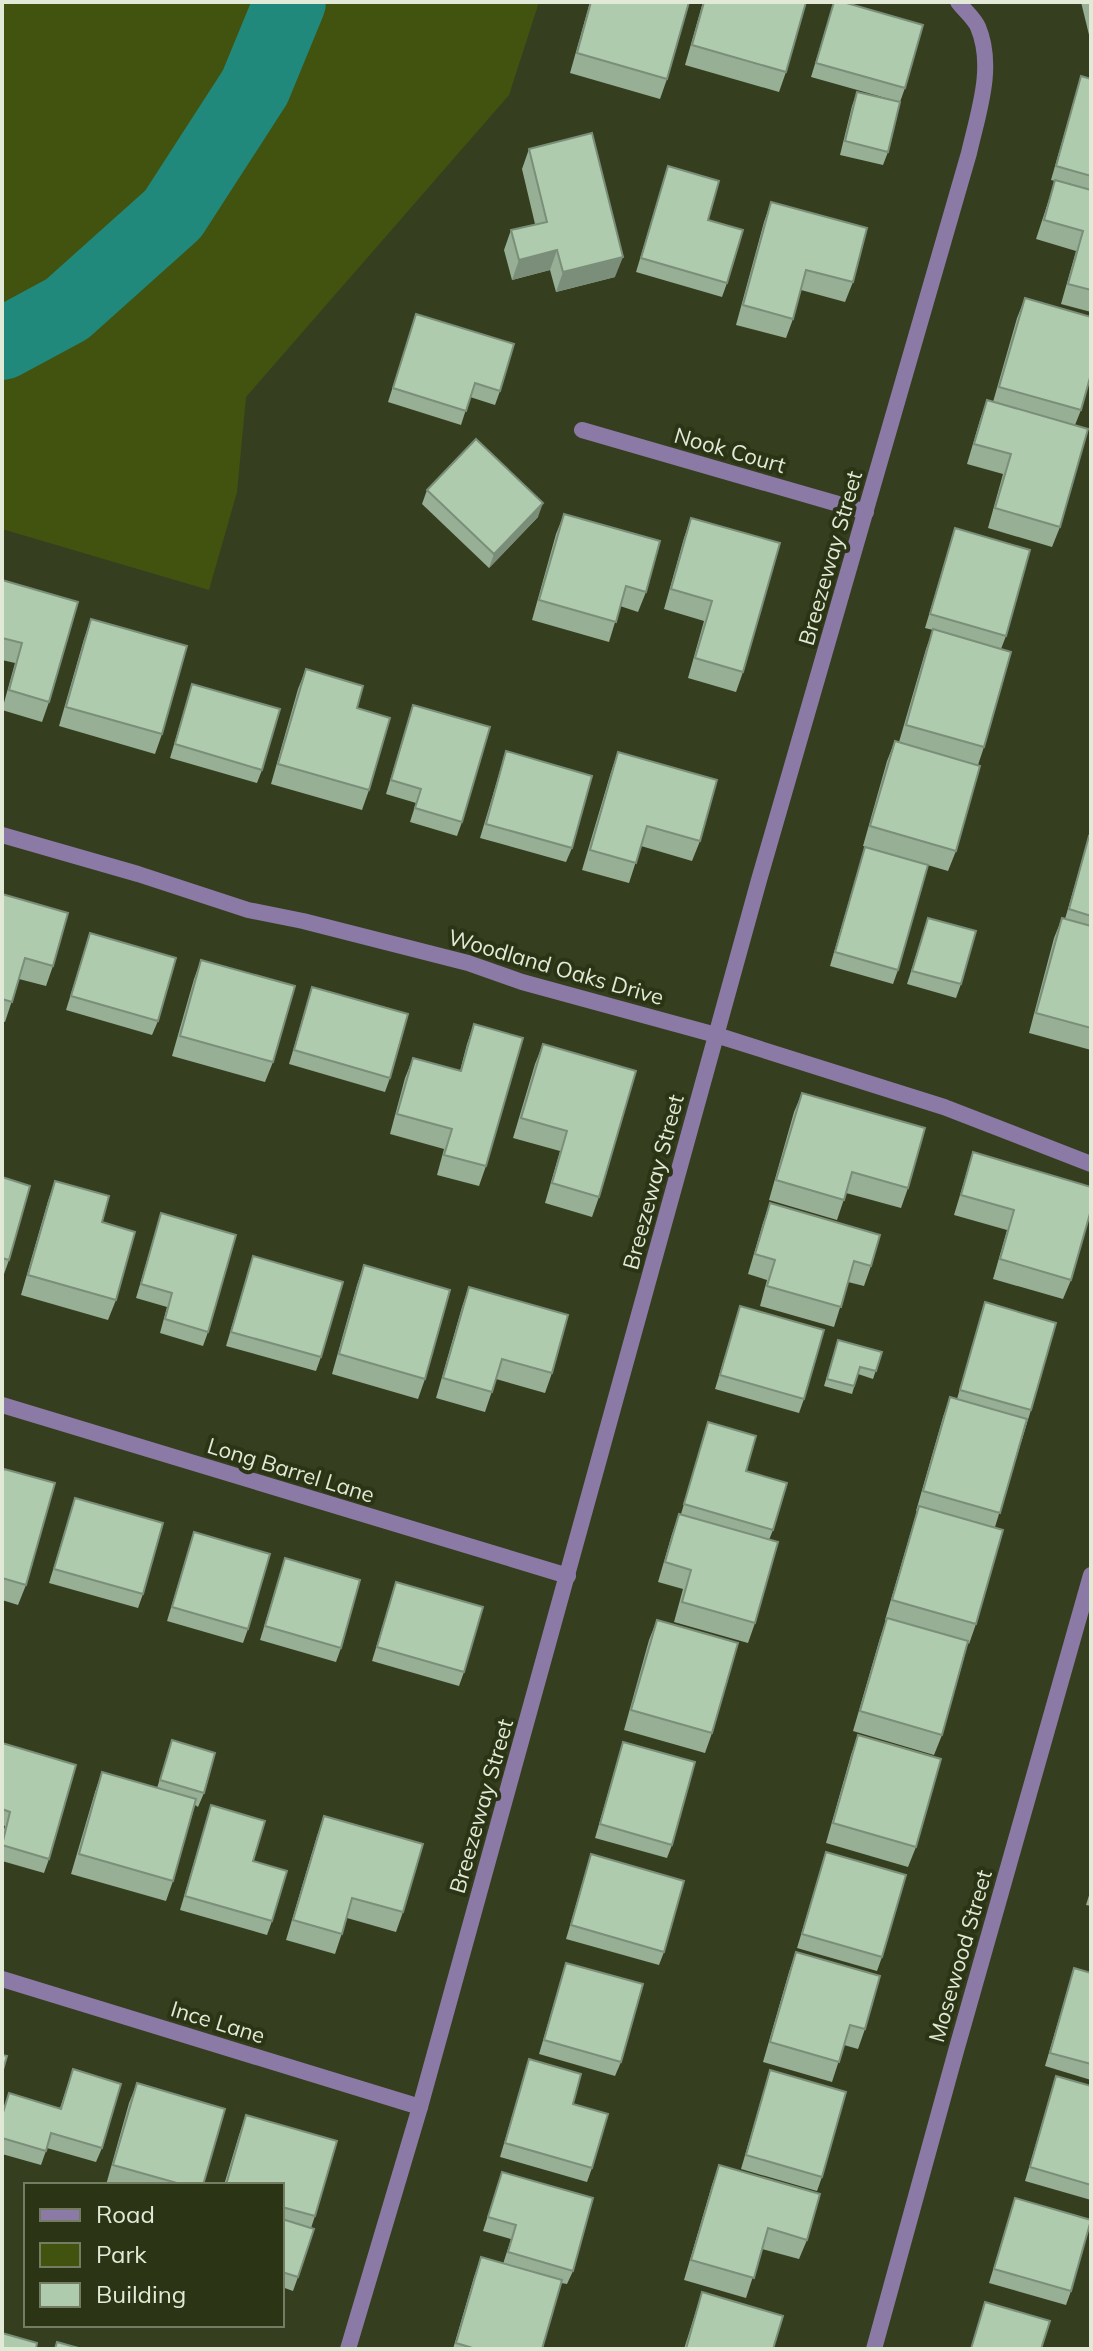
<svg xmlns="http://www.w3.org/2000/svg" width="1093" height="2351" font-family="Mulish,sans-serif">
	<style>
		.green { fill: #425310 }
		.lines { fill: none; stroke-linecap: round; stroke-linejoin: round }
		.river { stroke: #21897c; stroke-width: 72 }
		.street { stroke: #8c7aa6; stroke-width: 16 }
		.wall { fill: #96af95 }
		.shaded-wall { fill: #7a8e79 }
		.building { fill: #afcbad; stroke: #7a8e79; stroke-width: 2 }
		.labels { text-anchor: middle; stroke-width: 8; stroke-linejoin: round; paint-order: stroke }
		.street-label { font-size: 22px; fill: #e2e9d6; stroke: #2b3415 }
	</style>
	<rect width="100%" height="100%" fill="#353f1f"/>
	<path class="green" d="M2 2H539L509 95 246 397 237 492 209 590 2 529Z"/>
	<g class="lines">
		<path class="river" d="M2 344 67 309 173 214 255 87 290 2"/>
		<g class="street">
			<path d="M582 430 866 512"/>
			<path d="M2 835 138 874 248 910 303 921 468 963 522 982 716 1035 944 1107 1091 1164"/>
			<path d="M2 1405 568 1576"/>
			<path d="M2 1979 420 2107"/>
			<path d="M348 2349 420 2107 759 880 969 153C978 113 995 67 978 27 974 18 964 10 958 2"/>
			<path d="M874 2349 956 2051 1091 1575"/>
		</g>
	</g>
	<g class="wall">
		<path d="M590 2H689L667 79 660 99 570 73Z"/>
		<path d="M703 2H806L786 72 779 92 685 65Z"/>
		<path d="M834 2 905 88 900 102 811 77Z"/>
		<path d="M1081 2H1091V43Z"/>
		<path d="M1081 76 1091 79V312L1061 304 1076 251 1036 239 1055 181 1051 180Z"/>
		<path d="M857 92 888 152 883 165 840 155 852 106Z"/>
		<path d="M529 149 615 277 556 292 550 270 512 280 504 250 511 230 535 224 522 169Z"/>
		<path d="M668 166 708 220 727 283 722 297 636 272Z"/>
		<path d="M771 202 853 282 845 302 801 290 793 319 786 338 736 325 764 222Z"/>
		<path d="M1025 298 1081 410 1075 425 1060 527 1052 547 988 528 1003 474 967 464 980 420 987 400 993 402 1017 318Z"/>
		<path d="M416 314 500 391 495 405 470 397 461 425 388 402Z"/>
		<path d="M427 490 538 517 489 568 422 504Z"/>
		<path d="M564 514 646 592 638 612 620 606 609 642 532 620 556 534Z"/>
		<path d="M691 518 743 672 736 692 688 678 704 621 664 609 684 538Z"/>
		<path d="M955 528 1006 636 1001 649 984 747 978 765 956 851 948 871 863 846 887 761 895 741 899 742 926 649 933 630 925 628Z"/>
		<path d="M2 580 49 702 42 722 2 710 15 663 2 660Z"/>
		<path d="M91 619 162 734 155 754 59 726 84 639Z"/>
		<path d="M306 669 357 708 369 790 362 810 271 784 298 689Z"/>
		<path d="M192 684 262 770 257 783 170 758Z"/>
		<path d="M413 705 462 822 457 836 410 822 416 803 386 794Z"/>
		<path d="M506 751 572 848 566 862 480 838Z"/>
		<path d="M618 752 700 841 692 861 641 846 629 883 582 870 611 772Z"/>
		<path d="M1089 836 1091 837V1050L1029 1033 1054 938 1062 918 1065 919Z"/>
		<path d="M865 847 898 970 893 984 830 966Z"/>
		<path d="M2 894 53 966 46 986 19 979 5 1022 2 1021Z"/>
		<path d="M928 918 961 984 956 998 907 984Z"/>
		<path d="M90 933 158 1021 152 1035 66 1010Z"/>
		<path d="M201 960 273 1062 265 1082 172 1056 194 979Z"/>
		<path d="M312 987 390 1078 385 1092 289 1064Z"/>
		<path d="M474 1024 486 1166 479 1186 437 1175 444 1149 390 1134 405 1078 413 1058 460 1071 467 1044Z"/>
		<path d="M543 1044 599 1197 592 1217 545 1203 560 1151 513 1138 535 1064Z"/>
		<path d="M802 1093 908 1188 901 1208 846 1193 837 1220 769 1200 794 1112Z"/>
		<path d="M973 1152 1071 1280 1063 1299 993 1279 1007 1230 954 1215Z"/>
		<path d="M2 1177 9 1260 4 1274 2 1273Z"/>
		<path d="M55 1181 102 1222 116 1300 108 1320 21 1295 48 1201Z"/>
		<path d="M770 1203 871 1266 864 1286 848 1282 834 1327 760 1306 767 1280 748 1274 763 1223Z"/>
		<path d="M161 1213 208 1332 203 1346 160 1333 167 1307 136 1298Z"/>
		<path d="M253 1256 321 1357 316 1371 226 1346Z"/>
		<path d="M364 1265 425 1379 418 1399 332 1374 357 1285Z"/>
		<path d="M469 1287 552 1373 545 1393 496 1379 485 1412 436 1398 462 1307Z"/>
		<path d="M985 1302 1031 1410 995 1527 976 1624 969 1644 968 1643 942 1735 934 1755 853 1731 880 1638 886 1620H885L917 1511H916L943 1417 950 1397 957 1399Z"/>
		<path d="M740 1306 804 1399 799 1413 715 1389Z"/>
		<path d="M836 1347 882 1352 873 1379 858 1374 852 1394 824 1386Z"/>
		<path d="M708 1422 746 1471 773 1530 769 1540 755 1623 748 1643 674 1622 683 1589 658 1582 672 1534 679 1514H681Z"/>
		<path d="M2 1473 26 1585 18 1605 2 1600Z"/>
		<path d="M75 1498 143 1594 138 1608 49 1583Z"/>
		<path d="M194 1532 248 1629 243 1643 167 1621Z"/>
		<path d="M285 1558 341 1648 336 1662 260 1640Z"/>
		<path d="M396 1582 464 1672 459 1686 372 1661Z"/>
		<path d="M657 1620 712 1733 705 1753 624 1730 649 1640Z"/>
		<path d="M858 1735 916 1847 908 1867 826 1843 851 1755Z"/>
		<path d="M172 1740 204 1793 198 1807 195 1805 173 1881 166 1901 71 1874 95 1792 102 1772 157 1788Z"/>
		<path d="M623 1742 672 1845 667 1858 595 1838Z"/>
		<path d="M2 1743 49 1859 44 1873 2 1861V1837L5 1826 2 1825Z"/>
		<path d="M211 1805 253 1861 272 1921 267 1935 180 1910Z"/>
		<path d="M324 1816 403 1912 396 1932 347 1918 335 1954 286 1940 317 1836Z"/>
		<path d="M826 1852 882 1957 877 1971 797 1948Z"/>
		<path d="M591 1854 664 1952 659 1965 566 1939Z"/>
		<path d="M1091 1889V1906L1086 1905Z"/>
		<path d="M796 1952 865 2029 858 2049 844 2045 832 2082 763 2062 789 1972Z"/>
		<path d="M566 1963 621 2062 615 2076 539 2054Z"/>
		<path d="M1074 1968 1091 1973V2080L1045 2066Z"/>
		<path d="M529 2059 573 2104 592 2168 587 2182 500 2157Z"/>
		<path d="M73 2069 102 2148 96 2162 47 2148 41 2165 2 2154V2113L9 2093 60 2108Z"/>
		<path d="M770 2070 822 2177 817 2191 741 2169Z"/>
		<path d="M1056 2076 1091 2086V2200L1025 2181Z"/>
		<path d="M137 2083 203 2185H106L129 2103Z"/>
		<path d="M246 2115 315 2216 311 2228 298 2277 293 2291 282 2287V2185H224L239 2135Z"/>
		<path d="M719 2165 807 2240 799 2259 762 2249 746 2298 684 2280 712 2185Z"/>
		<path d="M502 2172 573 2271 567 2284 561 2283 542 2349H453L474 2277 481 2257 503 2264 511 2239 483 2231Z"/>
		<path d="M1015 2198 1071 2291 1066 2305 989 2283Z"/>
		<path d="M702 2292 773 2349H684Z"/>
	</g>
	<g class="shaded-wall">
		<path d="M557 250 550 270 512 280 519 260Z"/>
		<path d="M623 257 615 277 556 292 563 272Z"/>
		<path d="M543 503 538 517 489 568 494 554Z"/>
	</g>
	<g class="building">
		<path d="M591 2H689L667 79 577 53Z"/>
		<path d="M704 2H806L786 72 692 45Z"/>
		<path d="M834 2H843L923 25 905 88 816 63Z"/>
		<path d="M1081 76 1091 79V176L1056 166Z"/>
		<path d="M857 92 900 102 888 152 845 141Z"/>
		<path d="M592 133 623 257 563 272 557 250 519 260 511 230 547 222 529 149Z"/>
		<path d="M668 166 719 181 708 220 743 230 727 283 641 258Z"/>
		<path d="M1055 180 1091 190V290L1068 284 1083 231 1044 220Z"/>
		<path d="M771 202 867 228 853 282 806 270 793 319 743 305Z"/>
		<path d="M1025 298 1091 317V374L1081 410 999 387Z"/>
		<path d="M416 314 514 344 500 391 475 383 466 411 393 388Z"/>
		<path d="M987 400 1088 429 1060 527 995 508 1011 454 974 444Z"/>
		<path d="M476 439 543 503 494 554 427 490Z"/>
		<path d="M564 514 660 541 646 592 626 586 616 622 539 600Z"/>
		<path d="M691 518 780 543 743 672 695 658 712 601 671 589Z"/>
		<path d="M955 528 1030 550 1006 636 930 614Z"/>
		<path d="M2 580 78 602 49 702 9 690 22 643 2 638Z"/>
		<path d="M91 619 187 646 162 734 66 707Z"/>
		<path d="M933 629 1011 652 984 747 906 725Z"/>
		<path d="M306 669 363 686 357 708 390 718 369 790 278 764Z"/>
		<path d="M192 684 280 709 262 770 175 744Z"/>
		<path d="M413 705 490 727 462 822 415 808 421 789 391 780Z"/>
		<path d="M895 741 980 766 956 851 870 826Z"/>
		<path d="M506 751 592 776 572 848 486 824Z"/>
		<path d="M618 752 717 780 700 841 647 826 636 863 590 850Z"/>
		<path d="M1089 836 1091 837V916L1069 909Z"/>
		<path d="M865 847 928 865 898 970 835 952Z"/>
		<path d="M2 894 68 913 53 966 25 958 12 1002 2 999Z"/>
		<path d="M928 918 976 931 961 984 912 971Z"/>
		<path d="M1062 918 1091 926V1028L1036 1013Z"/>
		<path d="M90 933 176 958 158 1021 71 996Z"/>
		<path d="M201 960 295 986 273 1062 180 1036Z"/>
		<path d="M312 987 408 1014 390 1078 294 1050Z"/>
		<path d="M474 1024 523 1038 486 1166 444 1155 452 1129 397 1114 413 1058 461 1071Z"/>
		<path d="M543 1044 636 1071 599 1197 552 1183 567 1131 521 1118Z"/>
		<path d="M802 1093 925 1128 908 1188 852 1172 844 1200 776 1180Z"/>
		<path d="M973 1152 1091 1187V1210L1071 1280 1000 1259 1014 1210 961 1195Z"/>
		<path d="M2 1177 30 1186 9 1260 2 1258Z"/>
		<path d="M55 1181 109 1196 102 1222 135 1232 116 1300 28 1275Z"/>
		<path d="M770 1203 880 1235 871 1266 854 1261 841 1307 767 1286 775 1260 755 1254Z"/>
		<path d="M161 1213 236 1235 208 1332 165 1319 172 1293 141 1284Z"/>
		<path d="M253 1256 343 1282 321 1357 231 1332Z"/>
		<path d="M364 1265 450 1290 425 1379 339 1354Z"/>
		<path d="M469 1287 568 1315 552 1373 502 1359 492 1392 443 1378Z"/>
		<path d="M985 1302 1056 1323 1031 1410 960 1390Z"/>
		<path d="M740 1306 824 1330 804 1399 720 1375Z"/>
		<path d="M838 1340 882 1352 876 1371 860 1367 854 1386 827 1379Z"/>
		<path d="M950 1397 1027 1419 1000 1513 923 1491Z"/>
		<path d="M708 1422 756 1436 746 1471 787 1483 773 1530 684 1504Z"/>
		<path d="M4 1469 55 1483 26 1585 2 1578V1474Z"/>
		<path d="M75 1498 163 1523 143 1594 54 1569Z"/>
		<path d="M919 1506 1003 1530 976 1624 892 1600Z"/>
		<path d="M679 1514 778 1542 755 1623 682 1602 691 1570 665 1562Z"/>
		<path d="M194 1532 270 1554 248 1629 172 1607Z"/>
		<path d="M285 1558 360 1580 341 1648 265 1626Z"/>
		<path d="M396 1582 483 1607 464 1672 377 1647Z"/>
		<path d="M887 1618 968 1641 942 1735 860 1711Z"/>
		<path d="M657 1620 738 1643 712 1733 631 1710Z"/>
		<path d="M858 1735 941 1759 916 1847 833 1823Z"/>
		<path d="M172 1740 215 1753 204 1793 160 1780Z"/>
		<path d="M623 1742 695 1762 672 1845 600 1824Z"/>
		<path d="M2 1743 76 1765 49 1859 2 1845 10 1812 2 1809Z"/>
		<path d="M102 1772 196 1799 173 1881 79 1854Z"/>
		<path d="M211 1805 265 1821 253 1861 287 1871 272 1921 185 1896Z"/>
		<path d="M324 1816 423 1844 403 1912 352 1898 342 1934 293 1920Z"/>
		<path d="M826 1852 906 1875 882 1957 802 1934Z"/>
		<path d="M591 1854 684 1881 664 1952 571 1925Z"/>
		<path d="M796 1952 880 1976 865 2029 850 2025 839 2062 770 2042Z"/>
		<path d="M566 1963 643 1984 621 2062 544 2040Z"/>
		<path d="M1074 1968 1091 1973V2064L1050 2053Z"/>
		<path d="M2 2055 7 2056 2 2073Z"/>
		<path d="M529 2059 581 2074 573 2104 608 2114 592 2168 505 2143Z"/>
		<path d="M73 2069 121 2084 102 2148 51 2133 46 2151 2 2138V2116L9 2093 61 2109Z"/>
		<path d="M770 2070 846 2092 822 2177 746 2155Z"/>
		<path d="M1056 2076 1091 2086V2185L1030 2167Z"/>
		<path d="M137 2083 225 2109 203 2185H184L113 2165Z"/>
		<path d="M246 2115 337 2141 315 2216 282 2207V2185H226Z"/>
		<path d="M719 2165 820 2194 807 2240 768 2228 754 2278 691 2260Z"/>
		<path d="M502 2172 593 2198 573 2271 508 2252 516 2225 488 2217Z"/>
		<path d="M1015 2198 1091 2220 1071 2291 994 2269Z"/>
		<path d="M282 2219 314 2229 298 2277 282 2272Z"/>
		<path d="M481 2257 562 2280 542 2349H476L456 2343Z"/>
		<path d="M702 2292 783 2316 773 2349H686Z"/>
		<path d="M985 2302 1050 2321 1041 2349H971Z"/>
		<path d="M2 2333 37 2343 36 2349H2Z"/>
		<path d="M57 2342 82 2349H55Z"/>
	</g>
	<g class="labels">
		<g class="street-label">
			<text transform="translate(730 450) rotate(16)" y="8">Nook Court</text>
			<text transform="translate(830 558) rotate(-74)" y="8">Breezeway Street</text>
			<text transform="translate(556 967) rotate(16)" y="8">Woodland Oaks Drive</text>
			<text transform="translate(653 1182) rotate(-75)" y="8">Breezeway Street</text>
			<text transform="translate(291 1470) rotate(17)" y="8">Long Barrel Lane</text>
			<text transform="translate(481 1806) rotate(-74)" y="8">Breezeway Street</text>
			<text transform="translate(960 1956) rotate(-74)" y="8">Mosewood Street</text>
			<text transform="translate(218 2022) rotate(17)" y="8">Ince Lane</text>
		</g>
	</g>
	<rect width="1093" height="2351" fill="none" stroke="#e2e9d6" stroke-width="8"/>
	<rect x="24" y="2183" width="260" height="144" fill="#2b3415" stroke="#747c62" stroke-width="2"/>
	<rect x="40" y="2209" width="40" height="12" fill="#8c7aa6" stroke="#747c62" stroke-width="2"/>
	<text x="96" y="2223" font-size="24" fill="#e2e9d6">Road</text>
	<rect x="40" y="2243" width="40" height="24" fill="#425310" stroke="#747c62" stroke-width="2"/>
	<text x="96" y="2263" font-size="24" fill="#e2e9d6">Park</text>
	<rect x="40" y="2283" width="40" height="24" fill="#afcbad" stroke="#747c62" stroke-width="2"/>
	<text x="96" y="2303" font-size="24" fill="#e2e9d6">Building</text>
</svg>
